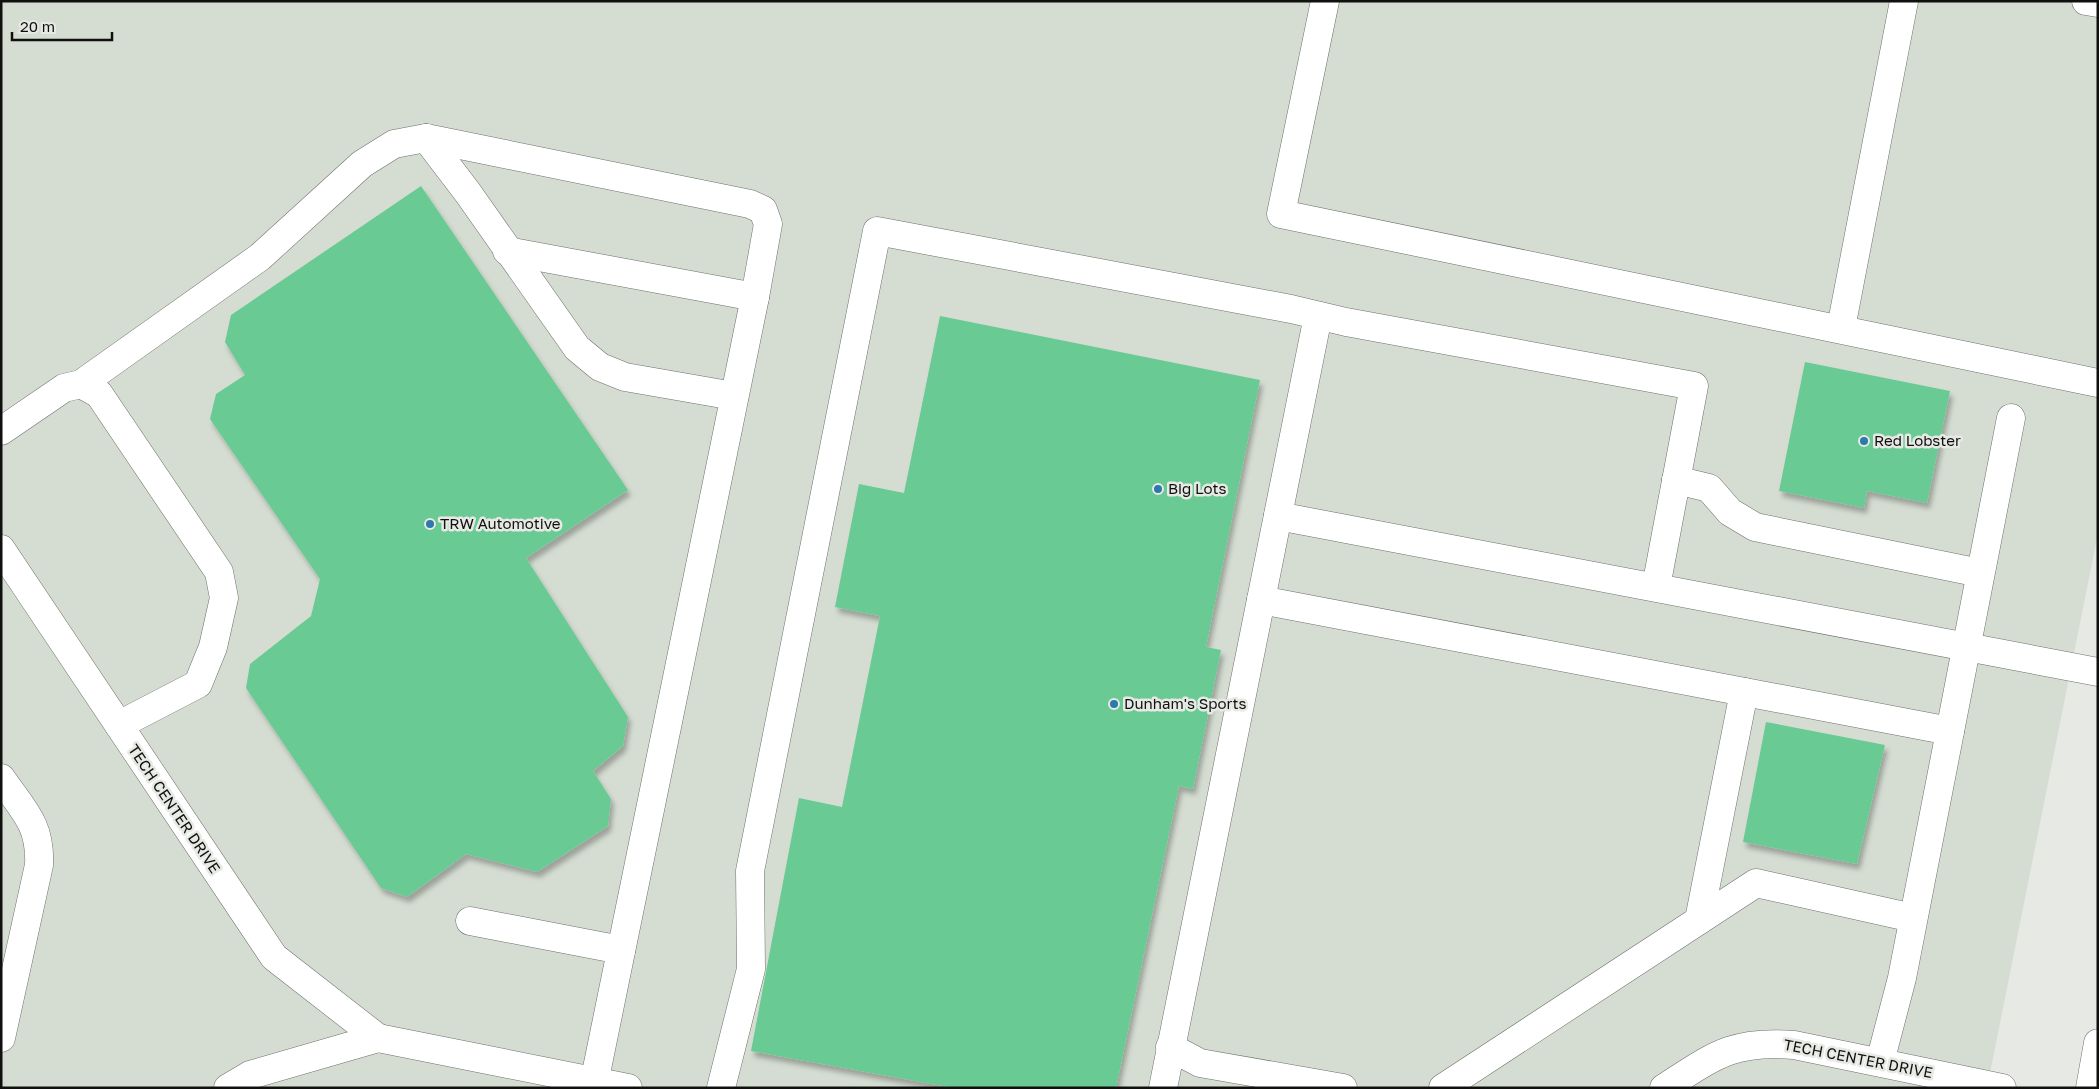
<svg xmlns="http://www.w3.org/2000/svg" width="2099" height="1089" font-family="'Golos Text',sans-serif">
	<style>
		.built { fill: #d5ddd2 }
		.building { fill: #6bca93; filter: url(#shadow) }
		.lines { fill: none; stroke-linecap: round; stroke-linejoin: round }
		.minor-casing { stroke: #6d706c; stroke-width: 29 }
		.major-casing { stroke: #6d706c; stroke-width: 29 }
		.minor { stroke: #fff; stroke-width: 28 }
		.major { stroke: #fff; stroke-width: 28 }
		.poi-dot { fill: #2e78ac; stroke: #e6e9e4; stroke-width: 2 }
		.labels { text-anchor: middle; stroke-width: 5; stroke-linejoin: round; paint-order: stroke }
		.poi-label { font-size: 15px; fill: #10110f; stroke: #e6e9e4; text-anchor: start }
		.street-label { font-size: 15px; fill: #10110f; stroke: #e6e9e4 }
	</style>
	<defs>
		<filter id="shadow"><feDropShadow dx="3" dy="5.5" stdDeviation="2.5" flood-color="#0004"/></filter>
	</defs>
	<rect width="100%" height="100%" fill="#e6e9e4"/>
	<path class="built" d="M1 1H2098V533L1987 1088H1Z"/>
	<g class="building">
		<path d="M421 186 628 490 526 558 628 717 623 746 593 771 611 799 608 826 537 872 466 854 407 897 381 888 246 688 250 664 311 616 320 579 210 419 216 394 245 375 225 342 231 315Z"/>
		<path d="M940 316 1260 380 1206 647 1221 650 1193 789 1179 786 1116 1088H954L751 1051 799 798 842 807 880 616 835 607 859 484 904 493Z"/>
		<path d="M1805 362 1950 391 1927 503 1867 491 1864 508 1779 491Z"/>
		<path d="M1766 722 1885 745 1857 864 1743 842Z"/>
	</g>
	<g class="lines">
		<defs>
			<g id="minor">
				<path d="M1325 1 1281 214 2098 383"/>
				<path d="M2086 1 2098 3"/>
				<path d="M426 138 468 193 577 348 600 367 625 377 734 396"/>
				<path d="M507 251 755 297"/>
				<path d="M1841 328 1904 1"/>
				<path d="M81 384 260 257 362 164 394 144 426 138 750 204 763 210 768 224 755 297 593 1088"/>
				<path d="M1 431 64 388 81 384 99 394 219 572 224 598 213 647 198 684 119 725"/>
				<path d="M1676 480 1709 488 1730 512 1755 527 1980 573"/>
				<path d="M1278 516 2098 672"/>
				<path d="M1 549 274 957 378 1038 250 1075 228 1088"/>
				<path d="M1261 600 1950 731"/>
				<path d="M1 778C23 810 41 824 39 865L1 1038"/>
				<path d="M1699 920 1744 692"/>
				<path d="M470 921 621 950"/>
				<path d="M378 1038 628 1088"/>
				<path d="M1170 1047 1200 1063 1343 1088"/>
				<path d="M1880 1062 1902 978 2011 418"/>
				<path d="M721 1088 751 969 750 871 877 231 1291 309 1346 322 1694 386 1656 587"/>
				<path d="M1163 1088 1318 316"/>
				<path d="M1443 1088 1756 883 1913 918"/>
				<path d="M1664 1088C1714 1056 1732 1040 1794 1045L2002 1088"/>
			</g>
			<path id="major" d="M2090 1088 2098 1043"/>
		</defs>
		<use href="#minor" class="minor-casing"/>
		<use href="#major" class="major-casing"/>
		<use href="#minor" class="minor"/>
		<use href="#major" class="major"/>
	</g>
	<g class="poi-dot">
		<circle cx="1864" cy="441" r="5"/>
		<circle cx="1158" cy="489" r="5"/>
		<circle cx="430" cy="524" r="5"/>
		<circle cx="1114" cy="704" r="5"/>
	</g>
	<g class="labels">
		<g class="poi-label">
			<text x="1874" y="446">Red Lobster</text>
			<text x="1168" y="494">Big Lots</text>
			<text x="440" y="529">TRW Automotive</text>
			<text x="1124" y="709">Dunham's Sports</text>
		</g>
		<g class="street-label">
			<text transform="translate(174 809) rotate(56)" y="5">TECH CENTER DRIVE</text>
			<text transform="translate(1858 1059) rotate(11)" y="5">TECH CENTER DRIVE</text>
		</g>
	</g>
	<rect width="2099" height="1089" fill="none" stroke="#10110f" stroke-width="5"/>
	<path d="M12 32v8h100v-8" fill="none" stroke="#10110f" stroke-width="2.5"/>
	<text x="20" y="32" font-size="15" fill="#10110f" stroke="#e6e9e4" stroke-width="4" paint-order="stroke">20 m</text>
</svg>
